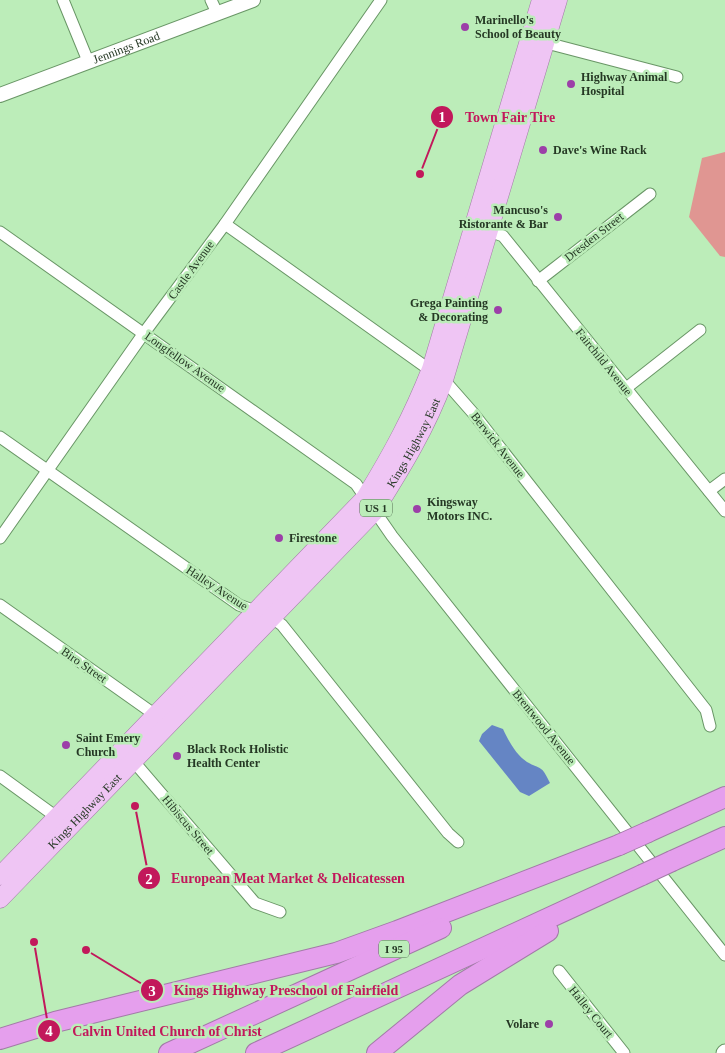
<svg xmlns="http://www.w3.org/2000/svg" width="725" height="1053" font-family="'Times New Roman',serif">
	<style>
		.green { fill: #e09692 }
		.water { fill: #6585c4 }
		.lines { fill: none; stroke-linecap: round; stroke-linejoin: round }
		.minor-casing { stroke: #699666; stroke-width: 13 }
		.tertiary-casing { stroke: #699666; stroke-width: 16 }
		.secondary-casing { stroke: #699666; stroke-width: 17 }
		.primary-casing { stroke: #a27ba7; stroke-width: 19 }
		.motorway-casing { stroke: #a27ba7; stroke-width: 22 }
		.minor { stroke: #fff; stroke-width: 11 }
		.tertiary { stroke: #fff; stroke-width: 14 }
		.secondary { stroke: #fff; stroke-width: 15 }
		.primary { stroke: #efc5f4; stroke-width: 18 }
		.motorway { stroke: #e59fed; stroke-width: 20 }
		.motorway-bridge-casing { stroke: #a27ba7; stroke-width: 22; stroke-linecap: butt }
		.motorway-bridge { stroke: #e59fed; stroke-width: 20 }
		.poi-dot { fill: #9c3fa8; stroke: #bcedb9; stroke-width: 2 }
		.labels { text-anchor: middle; stroke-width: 5; stroke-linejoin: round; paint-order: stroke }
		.shield { fill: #bcedb9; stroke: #526e51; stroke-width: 1 }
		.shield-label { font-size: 11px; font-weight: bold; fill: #253824 }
		.poi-label { font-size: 12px; font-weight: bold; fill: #253824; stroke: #bcedb9; text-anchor: start }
		.street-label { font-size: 12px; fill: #253824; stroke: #bcedb9 }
		.leader { fill: none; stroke: #c2185b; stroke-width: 2 }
		.callout-dot { fill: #c2185b; stroke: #bcedb9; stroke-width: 2 }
		.mark-label { font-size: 15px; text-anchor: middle; font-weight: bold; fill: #fff }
		.callout-label { font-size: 14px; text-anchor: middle; font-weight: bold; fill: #c2185b; stroke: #bcedb9; stroke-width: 5; stroke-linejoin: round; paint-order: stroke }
	</style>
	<rect width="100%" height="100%" fill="#bcedb9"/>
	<path class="green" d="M725 152V257L720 256 689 217 702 158Z"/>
	<path class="water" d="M492 725 503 729C508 740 516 755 527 762 541 770 541 764 550 783L529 796 520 792 479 741 482 734Z"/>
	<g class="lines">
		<defs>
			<g id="minor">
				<path d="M63 0 88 61"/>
				<path d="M211 0 217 13"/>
				<path d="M539 41 677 77"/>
				<path d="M225 224 444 380 473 413 706 710 710 726"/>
				<path d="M484 229 503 236 725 511"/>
				<path d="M0 232 356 484 392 536 725 955"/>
				<path d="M538 281 650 194"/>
				<path d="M625 389 700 330"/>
				<path d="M0 437 239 605 271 617 282 625 448 833 458 842"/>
				<path d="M709 491 725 479"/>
				<path d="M0 538 144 333 225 224 381 0"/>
				<path d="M0 605 161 719"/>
				<path d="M129 756 255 903 280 912"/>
				<path d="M0 776 62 821"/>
				<path d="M559 971 624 1053"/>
			</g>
			<g id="tertiary">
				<path id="s1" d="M0 95 253 0"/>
			</g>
			<path id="secondary" d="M724 1053 725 1052"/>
			<g id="primary">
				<path d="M0 876 365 498C392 454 412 417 431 369L541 0"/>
				<path id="s2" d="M0 899 374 512C401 469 427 427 444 380L558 0"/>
			</g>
			<g id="motorway">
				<path d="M648 832 725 797"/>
				<path d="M672 861 725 837"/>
				<path d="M0 1039 55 1022 336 953 397 931 619 845"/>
				<path d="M169 1053 441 928"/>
				<path d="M256 1053 642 875"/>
				<path d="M377 1053 460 985 548 931"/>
			</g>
		</defs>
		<use href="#minor" class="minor-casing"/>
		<use href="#tertiary" class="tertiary-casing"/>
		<use href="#secondary" class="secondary-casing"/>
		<use href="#primary" class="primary-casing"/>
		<use href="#motorway" class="motorway-casing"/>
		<use href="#minor" class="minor"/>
		<use href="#tertiary" class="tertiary"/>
		<use href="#secondary" class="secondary"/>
		<use href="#primary" class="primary"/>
		<use href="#motorway" class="motorway"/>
		<defs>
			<g id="motorway-bridge">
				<path d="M619 845 648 832"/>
				<path d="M642 875 672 861"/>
			</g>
		</defs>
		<use href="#motorway-bridge" class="motorway-bridge-casing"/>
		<use href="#motorway-bridge" class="motorway-bridge"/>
	</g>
	<g class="poi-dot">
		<circle cx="465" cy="27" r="5"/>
		<circle cx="571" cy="84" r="5"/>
		<circle cx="543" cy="150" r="5"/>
		<circle cx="558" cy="217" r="5"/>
		<circle cx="498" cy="310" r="5"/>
		<circle cx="417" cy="509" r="5"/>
		<circle cx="279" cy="538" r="5"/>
		<circle cx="66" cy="745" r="5"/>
		<circle cx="177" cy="756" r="5"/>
		<circle cx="549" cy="1024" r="5"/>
	</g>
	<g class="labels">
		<g class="shield">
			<rect x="360" y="499.5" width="32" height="17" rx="4"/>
			<rect x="379" y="940.5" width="30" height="17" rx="4"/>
		</g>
		<g class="shield-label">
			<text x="376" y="512">US 1</text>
			<text x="394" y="953">I 95</text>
		</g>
		<g class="poi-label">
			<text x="475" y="24">Marinello's<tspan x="475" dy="14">School of Beauty</tspan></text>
			<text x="581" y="81">Highway Animal<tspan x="581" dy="14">Hospital</tspan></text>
			<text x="553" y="154">Dave's Wine Rack</text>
			<text x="548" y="214" text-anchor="end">Mancuso's<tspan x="548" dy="14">Ristorante &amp; Bar</tspan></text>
			<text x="488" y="307" text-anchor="end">Grega Painting<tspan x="488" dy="14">&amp; Decorating</tspan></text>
			<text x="427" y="506">Kingsway<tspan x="427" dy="14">Motors INC.</tspan></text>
			<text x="289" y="542">Firestone</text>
			<text x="76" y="742">Saint Emery<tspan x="76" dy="14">Church</tspan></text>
			<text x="187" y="753">Black Rock Holistic<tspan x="187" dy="14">Health Center</tspan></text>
			<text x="539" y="1028" text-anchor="end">Volare</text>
		</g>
		<g class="street-label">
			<text dy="4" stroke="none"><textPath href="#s1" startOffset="135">Jennings Road</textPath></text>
			<text transform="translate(594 237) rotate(-38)" y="4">Dresden Street</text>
			<text transform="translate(191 270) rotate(-54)" y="4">Castle Avenue</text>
			<text transform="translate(185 362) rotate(35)" y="4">Longfellow Avenue</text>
			<text transform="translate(604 362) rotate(51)" y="4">Fairchild Avenue</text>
			<text dy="4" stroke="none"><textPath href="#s2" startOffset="618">Kings Highway East</textPath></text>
			<text transform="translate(498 445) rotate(52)" y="4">Berwick Avenue</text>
			<text transform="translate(217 588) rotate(33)" y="4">Halley Avenue</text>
			<text transform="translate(84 665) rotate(35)" y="4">Biro Street</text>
			<text transform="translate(544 727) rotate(51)" y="4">Brentwood Avenue</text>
			<text dy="4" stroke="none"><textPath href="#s2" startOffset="122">Kings Highway East</textPath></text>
			<text transform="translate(188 825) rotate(50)" y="4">Hibiscus Street</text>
			<text transform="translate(591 1012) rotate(51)" y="4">Halley Court</text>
		</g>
	</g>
	<path class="leader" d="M420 174L442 117M135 806L149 878M86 950L152 990M34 942L49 1031"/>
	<g class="callout-dot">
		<circle cx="420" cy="174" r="5"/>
		<circle cx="135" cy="806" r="5"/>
		<circle cx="86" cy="950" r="5"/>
		<circle cx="34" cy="942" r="5"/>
		<circle cx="442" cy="117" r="12"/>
		<circle cx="149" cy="878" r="12"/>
		<circle cx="152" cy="990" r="12"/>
		<circle cx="49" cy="1031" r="12"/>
	</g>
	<g class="mark-label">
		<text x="442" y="122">1</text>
		<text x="149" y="884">2</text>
		<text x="152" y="996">3</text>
		<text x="49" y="1036">4</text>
	</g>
	<g class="callout-label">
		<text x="510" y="122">Town Fair Tire</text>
		<text x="288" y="883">European Meat Market &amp; Delicatessen</text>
		<text x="286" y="995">Kings Highway Preschool of Fairfield</text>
		<text x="167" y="1036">Calvin United Church of Christ</text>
	</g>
</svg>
